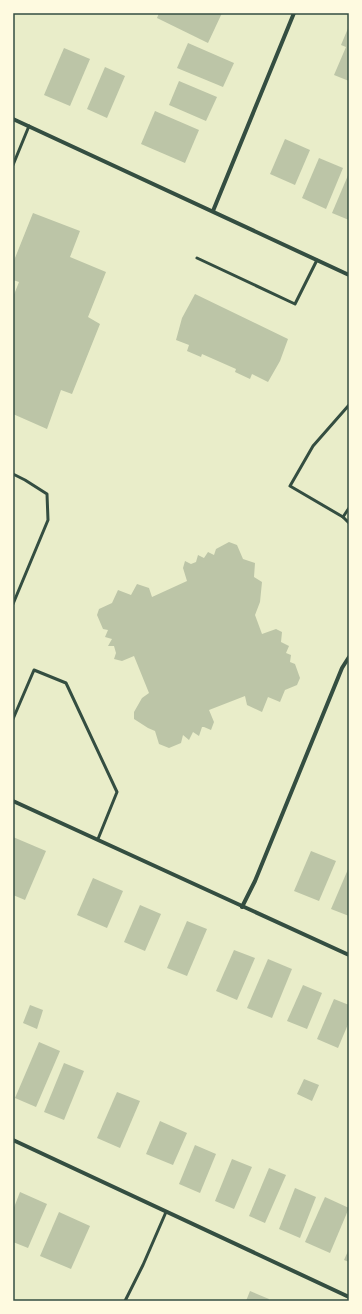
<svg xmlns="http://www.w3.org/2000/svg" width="362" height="1314" font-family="Arial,sans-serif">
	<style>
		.building { fill: #bcc5a7 }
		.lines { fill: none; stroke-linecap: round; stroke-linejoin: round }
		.service { stroke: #344e41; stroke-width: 3 }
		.minor { stroke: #344e41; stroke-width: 4 }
		.neatline { fill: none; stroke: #344e41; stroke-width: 1.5 }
	</style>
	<rect width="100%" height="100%" fill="#e9edc9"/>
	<g class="building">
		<path d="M159 13H222L208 43 157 18Z"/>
		<path d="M349 26V81L334 75 346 47 341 45Z"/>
		<path d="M188 43 234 63 223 87 177 68Z"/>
		<path d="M64 48 90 59 70 106 44 95Z"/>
		<path d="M105 67 125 76 107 118 87 109Z"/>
		<path d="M179 81 217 97 206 121 169 105Z"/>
		<path d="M155 111 199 130 185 163 141 144Z"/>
		<path d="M285 139 310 150 295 185 270 174Z"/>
		<path d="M319 158 343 168 326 209 302 198Z"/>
		<path d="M349 173V220L332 213Z"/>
		<path d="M33 213 80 231 70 257 106 272 88 317 100 324 72 394 61 390 47 429 13 414V297L19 282 13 280V263Z"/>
		<path d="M195 294 288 339 280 361 268 382 252 374 250 379 235 372 236 369 202 354 201 357 187 351 189 345 176 340 182 318Z"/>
		<path d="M229 542 237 545 243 559 255 563 254 577 262 582 260 602 255 615 262 634 276 629 282 632 281 642 289 646 286 653 291 655 290 662 295 664 300 678 297 685 285 690 280 702 268 697 262 712 247 705 245 696 209 710 214 722 211 730 204 727H202L199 736 193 732 189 740 183 735 181 743 169 748 159 744 155 731 148 728 134 719V712L142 698 149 693 134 656 122 661 114 659 116 653 114 646H108L112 639 105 637 108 630 103 629 97 615 99 609 112 603 118 590 131 595 137 584 149 588 152 597 187 581 183 568 185 561 191 564 196 562 198 555 204 558 208 552 214 555 216 549Z"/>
		<path d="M13 837 46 851 25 900 13 895Z"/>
		<path d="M311 851 336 861 319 901 294 891Z"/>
		<path d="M349 867V916L331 909Z"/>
		<path d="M93 878 123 891 107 928 77 915Z"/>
		<path d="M140 905 161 914 145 951 124 942Z"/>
		<path d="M187 921 207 929 187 976 167 968Z"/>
		<path d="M234 950 255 958 237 1000 216 991Z"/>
		<path d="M268 959 292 969 272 1018 247 1008Z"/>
		<path d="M303 985 322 993 307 1029 287 1021Z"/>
		<path d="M334 999 349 1005V1022L338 1048 317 1039Z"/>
		<path d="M30 1005 43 1010 37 1029 23 1023Z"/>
		<path d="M39 1042 60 1051 36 1107 15 1098Z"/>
		<path d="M64 1063 84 1071 64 1120 44 1112Z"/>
		<path d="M304 1079 319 1085 312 1101 297 1094Z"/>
		<path d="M117 1092 140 1101 120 1148 97 1138Z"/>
		<path d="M160 1121 187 1133 173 1165 146 1154Z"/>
		<path d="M195 1145 216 1154 200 1193 179 1184Z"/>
		<path d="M232 1159 252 1167 234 1209 215 1201Z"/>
		<path d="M269 1168 286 1175 265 1223 249 1216Z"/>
		<path d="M295 1188 316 1197 300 1238 279 1229Z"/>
		<path d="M20 1192 47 1204 28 1248 13 1242V1210Z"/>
		<path d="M325 1197 349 1208 330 1253 305 1242Z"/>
		<path d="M59 1212 90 1226 71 1269 40 1256Z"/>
		<path d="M349 1249V1262L344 1260Z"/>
		<path d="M250 1291 269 1299 268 1301H246Z"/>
	</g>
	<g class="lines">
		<g class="service">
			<path d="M13 165 29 126"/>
			<path d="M197 258 295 304 317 260"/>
			<path d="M349 405 313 446 290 486 343 517 349 523"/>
			<path d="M13 474 25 480 47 494 48 520 13 604"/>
			<path d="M343 517 349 508"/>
			<path d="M13 719 34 670 66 683 117 792 98 839"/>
			<path d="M125 1301 143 1265 166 1212"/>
		</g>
		<g class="minor">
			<path d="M13 119 349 275"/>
			<path d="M213 211 294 13"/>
			<path d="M13 801 349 955"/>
			<path d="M242 907 255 881 342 668 349 657"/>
			<path d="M13 1140 349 1297"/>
		</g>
	</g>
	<rect width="362" height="1314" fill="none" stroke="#fefae0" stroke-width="28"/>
	<rect x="14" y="14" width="334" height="1286" class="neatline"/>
</svg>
